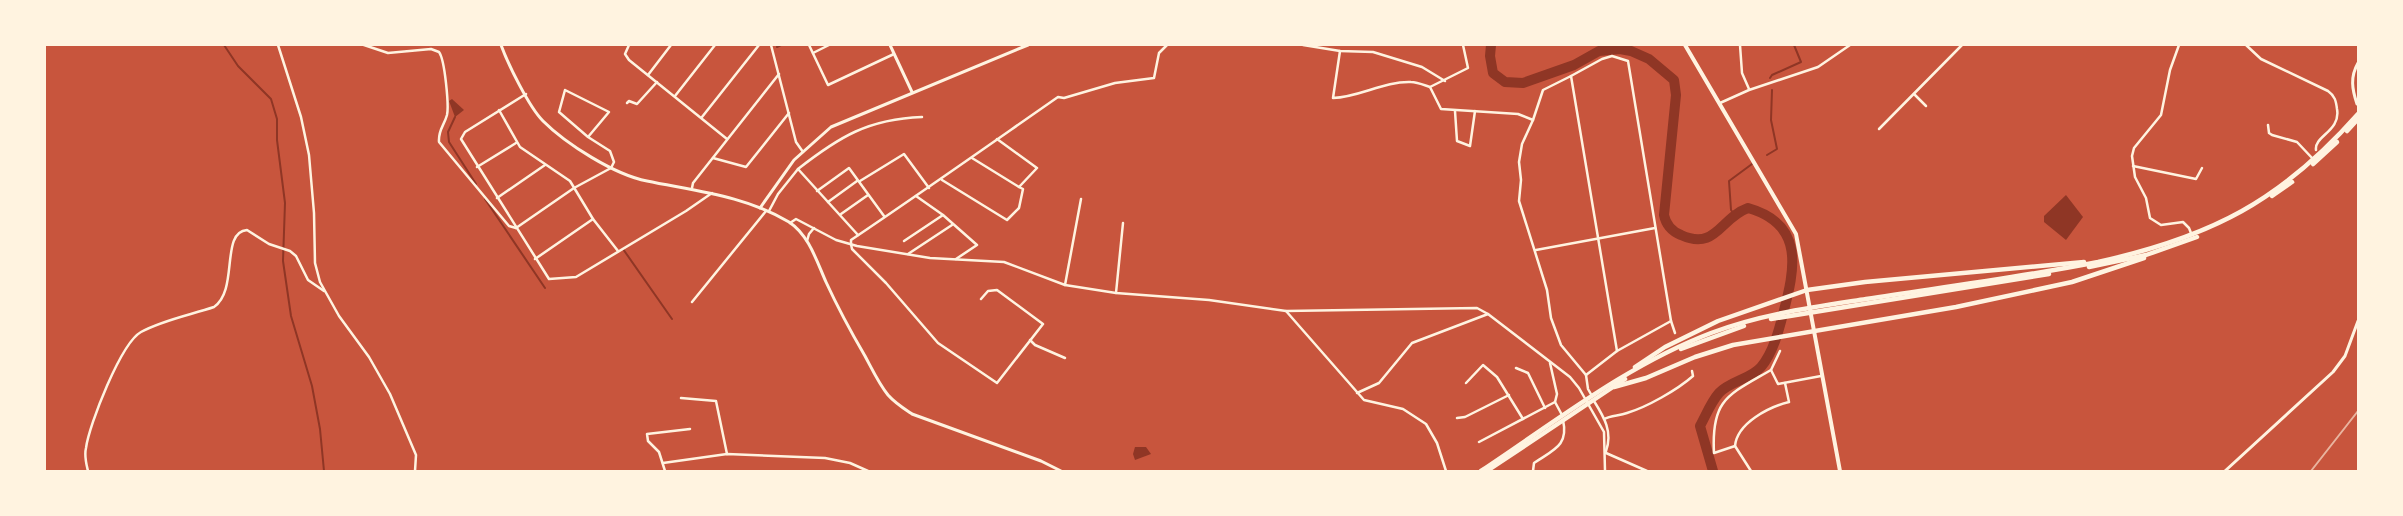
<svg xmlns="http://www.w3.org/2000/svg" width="2403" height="516" font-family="Overpass,sans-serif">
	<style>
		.water { fill: #8f3625 }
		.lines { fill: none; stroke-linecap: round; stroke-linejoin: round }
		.stream { stroke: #8f3625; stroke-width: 2 }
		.river { stroke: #8f3625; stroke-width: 10 }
		.minor { stroke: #fff3e0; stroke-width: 2.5 }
		.tertiary { stroke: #fff3e0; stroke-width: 3 }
		.primary { stroke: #fff3e0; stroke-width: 4 }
		.trunk { stroke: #fff3e0; stroke-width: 4.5 }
		.rail { stroke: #e9b49f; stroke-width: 2 }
	</style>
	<rect width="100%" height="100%" fill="#c8553d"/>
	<g class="water">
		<path d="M452 99 464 110 455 117 449 101Z"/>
		<path d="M2066 195 2083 217 2066 240 2044 222V216Z"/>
		<path d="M1135 447H1146L1151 454 1135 460 1133 454Z"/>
	</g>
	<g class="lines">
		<g class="stream">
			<path d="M224 45 238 66 271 99 277 119V140L285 203 283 261 291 316 312 386 320 429 324 471"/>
			<path d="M777 47 781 45"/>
			<path d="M1770 78 1772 75 1801 62 1794 45"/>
			<path d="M455 117 448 132 449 142 476 184"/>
			<path d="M1767 155 1777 149 1771 120 1772 90"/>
			<path d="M485 199 545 288"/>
			<path d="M1735 215 1731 210 1729 181 1752 164"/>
			<path d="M623 249 672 319"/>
		</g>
		<path class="river" d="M1491 45 1490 56 1493 73 1505 82 1523 83 1574 65 1599 51 1620 49 1631 51 1649 59 1674 80 1676 95 1664 215C1666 225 1671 231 1681 235 1716 251 1720 218 1748 208 1805 224 1795 269 1783 314 1779 330 1773 353 1761 367 1751 379 1730 381 1719 393 1711 402 1706 415 1700 426L1713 471"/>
		<g class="minor">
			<path d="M278 45 301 117 309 155 314 213 315 263 320 282 339 316 369 357 390 394 416 455 415 471"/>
			<path d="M364 45 388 53 431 49 439 52C445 60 449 106 447 115 444 126 438 130 439 142L509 226 516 228"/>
			<path d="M629 45 625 54 629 60 727 139"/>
			<path d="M771 45 796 142 803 152"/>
			<path d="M809 45 828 85 894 54"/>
			<path d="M1303 45 1340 51 1373 52 1422 67 1445 81"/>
			<path d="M1740 45 1742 73 1749 89"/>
			<path d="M2179 45 2170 70 2161 115 2134 148 2132 156 2135 177 2146 198 2150 218 2161 225 2183 222 2189 228 2191 233"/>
			<path d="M2246 45 2261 59 2328 91C2335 96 2336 101 2337 109 2341 131 2314 136 2316 150"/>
			<path d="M1340 51 1333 98C1360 97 1384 81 1411 82 1417 82 1424 85 1430 87L1468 68 1463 45"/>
			<path d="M813 53 829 45"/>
			<path d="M648 75 671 45"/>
			<path d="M1571 76 1602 59 1612 56 1628 61 1671 321 1617 351 1586 375"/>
			<path d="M1430 87 1441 109 1518 114 1533 120 1522 144 1519 162 1521 180 1519 201 1547 290 1551 318 1561 345 1586 375 1588 389 1592 396"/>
			<path d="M526 94 465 132 461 139 549 279 576 277 686 211 712 193"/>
			<path d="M1914 94 1926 106"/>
			<path d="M675 96 715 45"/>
			<path d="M627 103 629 101 637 104 657 82"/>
			<path d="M1720 103 1749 90 1818 67 1850 45"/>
			<path d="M499 110 520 147 570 181 593 219 618 251"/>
			<path d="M1455 111 1457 141 1470 146 1475 111"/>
			<path d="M702 117 759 45"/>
			<path d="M1533 120 1543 90 1571 76 1617 351"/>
			<path d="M2268 125 2269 133 2272 135 2297 142 2313 159"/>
			<path d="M1879 129 1962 45"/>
			<path d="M713 158 746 167 789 113"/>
			<path d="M972 158 1019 187"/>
			<path d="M2133 166 2196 179 2202 168"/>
			<path d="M477 167 516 143"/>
			<path d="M798 169C839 137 868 119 922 117"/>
			<path d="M942 180 1007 220 1019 208 1023 189 1019 187 1037 168 997 139"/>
			<path d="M860 181 904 154 929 188"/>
			<path d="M692 188 693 183 779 74"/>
			<path d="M817 191 849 168 884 216"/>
			<path d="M916 196 943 215 977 245 956 259"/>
			<path d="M497 198 545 165"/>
			<path d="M828 202 857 181"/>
			<path d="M769 211 778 194 798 169 858 235"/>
			<path d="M841 214 868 195"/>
			<path d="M790 223 796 219 836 240 857 246 930 258 1004 262 1065 285 1116 293 1209 300 1286 311 1477 308 1488 314 1570 377 1579 388 1604 432 1605 471"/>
			<path d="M516 228 574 188 611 168 614 162 610 151 588 137 559 112 565 90 609 112 588 137"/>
			<path d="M807 241 809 234 814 228"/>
			<path d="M904 241 943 215"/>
			<path d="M851 244V240C921 193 989 145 1058 97L1064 98 1115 83 1154 78 1159 53 1167 45"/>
			<path d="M851 244 852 249 886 283 938 343 997 383 1043 324 997 290 988 291 981 299"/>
			<path d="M1536 250 1655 228"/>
			<path d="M908 254 952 225"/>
			<path d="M535 259 593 219"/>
			<path d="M1065 285 1081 199"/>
			<path d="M1116 293 1123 223"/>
			<path d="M692 302 766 211"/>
			<path d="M1286 311 1364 400 1403 409 1426 424 1437 443 1446 471"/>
			<path d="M1671 321 1675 333"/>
			<path d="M1030 340 1035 345 1065 358"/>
			<path d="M1780 351 1771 370 1778 384 1821 376"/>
			<path d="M1550 363 1557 394 1555 402 1562 415"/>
			<path d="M1516 368 1528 373 1545 408"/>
			<path d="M1771 370C1728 395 1711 399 1714 453L1735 446C1737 423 1769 407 1789 402L1785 383"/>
			<path d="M1466 383 1483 365 1497 377 1523 419"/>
			<path d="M1357 393 1379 383 1412 343 1488 314"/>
			<path d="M681 398 716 401 727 454"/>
			<path d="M1594 401C1604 417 1613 432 1606 451"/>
			<path d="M1457 418 1465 417 1509 395"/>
			<path d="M1604 419C1611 415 1619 416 1627 413 1647 407 1677 390 1693 376L1692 371"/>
			<path d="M1479 442 1555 402"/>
			<path d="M1735 446 1751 471"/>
			<path d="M1606 453 1647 471"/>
			<path d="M663 463 727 454 825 458 850 463 868 471"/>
			<path d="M88 471C86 463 84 456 86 448 89 425 121 343 141 332 163 320 190 315 214 307 239 290 220 232 247 230L269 244 290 251 296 256 308 280 324 291"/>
			<path d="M665 471 659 452 648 441 647 434 690 429"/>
			<path d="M1533 471 1534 463C1553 450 1569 446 1563 420"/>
		</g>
		<g class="tertiary">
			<path d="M501 45C508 64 529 107 543 121 566 144 615 175 647 181 695 191 746 196 789 222 809 235 817 262 826 282 838 308 851 332 865 356 872 369 879 384 888 395 895 403 903 408 912 414L1041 461 1061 471"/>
			<path d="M890 45 912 92"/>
			<path d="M2357 104C2352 89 2350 77 2358 63"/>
			<path d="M760 208 794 160 831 127 1028 45"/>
			<path d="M2225 471 2333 372 2345 356 2358 321"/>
		</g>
		<path class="primary" d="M1685 45 1796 234 1840 471"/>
		<g class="trunk">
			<path d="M2347 131 2358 119"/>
			<path d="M2313 164 2337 142"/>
			<path d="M2272 196 2292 182"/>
			<path d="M2089 267 2146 255 2197 237"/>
			<path d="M1771 319 2049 274"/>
			<path d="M1681 349 1744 326"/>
			<path d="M1635 367 1665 347 1718 321 1807 290 1865 282 2084 262"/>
			<path d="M1614 387 1646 378 1695 357 1733 345 1956 307 2072 282 2144 258"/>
			<path d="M1481 471C1555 422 1627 365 1711 333 1761 314 1814 307 1866 299 1944 287 2022 277 2098 262 2211 237 2281 201 2358 114"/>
			<path d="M1487 471 1625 379"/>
		</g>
		<path class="rail" d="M2311 471 2358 411"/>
	</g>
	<rect width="2403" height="516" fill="none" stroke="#fff3e0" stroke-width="92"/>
</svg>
